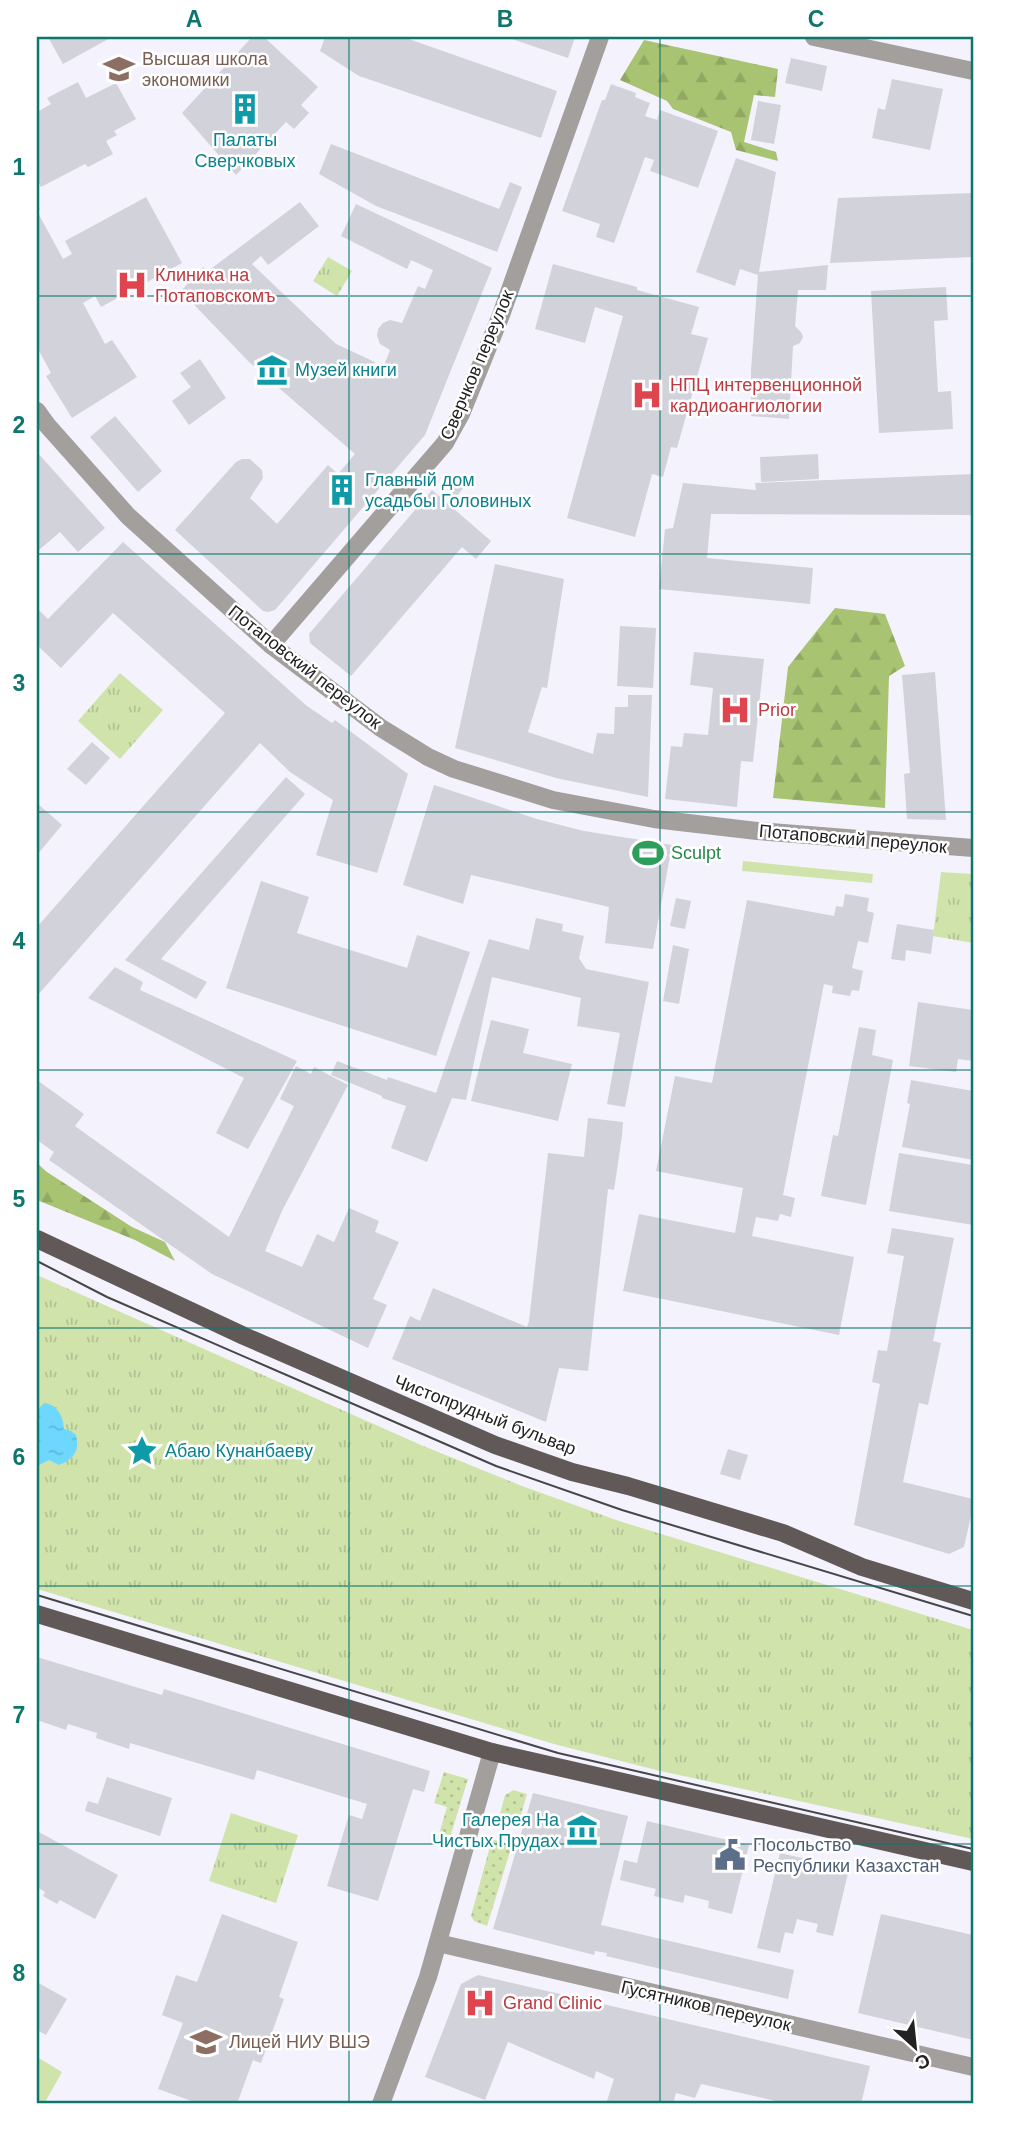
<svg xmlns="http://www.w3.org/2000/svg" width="1010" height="2141" font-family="Helvetica,sans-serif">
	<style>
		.grass { fill: url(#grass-dots) }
		.forest { fill: url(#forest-firs) }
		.park { fill: url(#park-tufts) }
		.garden { fill: #cfe3ab }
		.water { fill: url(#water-ripples) }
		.building { fill: #d2d2db }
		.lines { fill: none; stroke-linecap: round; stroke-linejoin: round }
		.minor { stroke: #a39f9d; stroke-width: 18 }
		.major { stroke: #615957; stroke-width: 18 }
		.tram { stroke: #46464a; stroke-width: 2 }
		.grid { fill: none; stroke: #0f766e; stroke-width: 2; stroke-opacity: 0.55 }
		.labels { text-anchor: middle; stroke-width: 5; stroke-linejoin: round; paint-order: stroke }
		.education-label { font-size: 18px; fill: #785e54; stroke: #fff; text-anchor: start }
		.culture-label { font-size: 18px; fill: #0d838f; stroke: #fff; text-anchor: start }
		.health-label { font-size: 18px; fill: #be3a42; stroke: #fff; text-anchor: start }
		.street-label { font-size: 18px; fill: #222225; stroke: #fff }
		.leisure-label { font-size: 18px; fill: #27864d; stroke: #fff; text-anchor: start }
		.service-label { font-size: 18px; fill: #4e5e75; stroke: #fff; text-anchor: start }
		.neatline { fill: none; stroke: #0f766e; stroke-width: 2.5 }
		.grid-label { font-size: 23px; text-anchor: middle; font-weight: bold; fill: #0f766e }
	</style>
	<defs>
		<pattern id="grass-dots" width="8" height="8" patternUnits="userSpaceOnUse" patternTransform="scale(1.75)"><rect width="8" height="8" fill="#cfe3ab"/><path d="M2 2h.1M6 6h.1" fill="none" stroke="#b1c293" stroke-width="1.8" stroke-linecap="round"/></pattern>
		<pattern id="forest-firs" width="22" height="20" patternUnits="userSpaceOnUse" patternTransform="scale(1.75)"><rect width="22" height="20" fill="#a8c472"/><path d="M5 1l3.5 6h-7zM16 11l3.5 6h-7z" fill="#90a863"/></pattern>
		<pattern id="park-tufts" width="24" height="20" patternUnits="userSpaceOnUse" patternTransform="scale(1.75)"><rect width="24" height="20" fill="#cfe3ab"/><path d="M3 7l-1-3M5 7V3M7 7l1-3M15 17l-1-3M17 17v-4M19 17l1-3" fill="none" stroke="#b1c293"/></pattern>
		<pattern id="water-ripples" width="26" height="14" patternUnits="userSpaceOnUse" patternTransform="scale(1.75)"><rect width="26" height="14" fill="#6ed7fe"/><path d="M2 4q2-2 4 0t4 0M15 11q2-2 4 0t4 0" fill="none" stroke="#5fb8da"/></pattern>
	</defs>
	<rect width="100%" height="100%" fill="#f4f3fd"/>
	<g class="grass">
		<path d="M444 1772 468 1779 447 1847 436 1844 447 1807 434 1803Z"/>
		<path d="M513 1790 527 1794 517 1828 498 1822 505 1795Z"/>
		<path d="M492 1839 512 1845 487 1926 474 1921 471 1916Z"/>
	</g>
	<g class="forest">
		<path d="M644 40 778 69 775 97 754 95 744 142 776 152 778 161 736 150 731 132 673 109 667 101 620 80Z"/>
		<path d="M835 608 885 614 905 666 889 676 885 808 773 798 788 667Z"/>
		<path d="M37 1163 47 1172 132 1227 165 1242 175 1261 135 1240 37 1200Z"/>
	</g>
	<g class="park">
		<path d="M328 257 352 271 337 296 313 281Z"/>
		<path d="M120 673 163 710 120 759 78 721Z"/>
		<path d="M941 872 973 874V943L933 936Z"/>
		<path d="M37 1275 421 1445 522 1486 619 1521 973 1630V1839L656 1770 554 1744 37 1589Z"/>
		<path d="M231 1813 298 1835 276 1903 209 1881Z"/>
	</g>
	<g class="garden">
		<path d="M743 861 873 874 872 883 742 871Z"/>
		<path d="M37 2057 62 2072 44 2104H37Z"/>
	</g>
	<path class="water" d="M44 1403C58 1405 63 1416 64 1429L71 1431 76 1435C80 1451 74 1459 59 1465L49 1460 37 1466V1410Z"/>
	<g class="building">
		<path d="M48 37H112L63 64Z"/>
		<path d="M252 37H264L318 87 301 105 309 113 294 129 286 122 236 175 182 113Z"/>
		<path d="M325 37H403L557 91 541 138 359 76 320 51Z"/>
		<path d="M513 37H575L568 58 512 39Z"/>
		<path d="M791 58 827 66 822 91 785 83Z"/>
		<path d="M892 79 943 89 930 150 872 138 878 108 885 110Z"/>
		<path d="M78 82 86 98 116 83 136 119 114 131 117 135 106 141 113 154 88 167 85 164 41 187 37 180V112L51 104 47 98Z"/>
		<path d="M611 84 636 93 635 97 650 103 645 116 657 120 660 110 718 131 698 188 650 171 654 160 645 157 614 243 596 237 600 224 562 211 602 100H605Z"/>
		<path d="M758 101 781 105 774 144 751 140Z"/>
		<path d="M331 144 499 209 510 182 522 187 497 252 376 206 319 174Z"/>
		<path d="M736 158 776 172 759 272 828 265 826 290H798L795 326 801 332 803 337 800 343 793 346 789 419 751 416V370L758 275 740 269 735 286 696 272Z"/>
		<path d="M973 193V257L830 263 838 198Z"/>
		<path d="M146 197 182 263 101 307 95 296 83 303 105 344 112 340 137 377 72 418 46 376 51 373 37 347V204L40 209 37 211 63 259 72 254 65 241Z"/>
		<path d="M300 202 319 226 268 265 261 256 252 264 336 344 375 362 370 374 379 378 390 350 380 344 377 336 378 329 383 323 390 320 402 323 418 286 425 289 433 270 411 260 407 269 341 236 356 204 492 268 425 435 275 610 268 612 263 611 175 530 236 462 242 459H250L262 470 263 478 250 498 277 524 328 465 338 474 355 454 249 362 181 291 203 267 208 271Z"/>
		<path d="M553 264 637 287V290L699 307 691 334 708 338 677 448 671 447 663 477 652 474 635 537 567 518 623 316 595 307 585 343 535 329Z"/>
		<path d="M946 287 948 320 934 321 938 392 951 391 953 429 879 433 871 291Z"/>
		<path d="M200 359 226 398 189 425 172 401 191 387 180 373Z"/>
		<path d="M115 416 162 471 138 492 90 437Z"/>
		<path d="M37 452 105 528 78 552 60 532 39 550 37 547Z"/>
		<path d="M818 454 819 479 761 482 760 457Z"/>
		<path d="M462 474 470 480 455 498 447 492Z"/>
		<path d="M973 474V515L711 514 707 558 813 568 810 604 659 589 665 529 673 528 683 483 756 490 755 483Z"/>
		<path d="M432 490 491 541 476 559 462 547 351 676 310 643 309 634Z"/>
		<path d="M123 542 307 706 332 723 335 720 408 774 377 873 316 855 333 800 290 772 260 743 37 996V927L225 713 113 613 61 668 37 645V608L48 619Z"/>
		<path d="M495 564 564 579 547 688 542 687 528 732 593 754 597 733 614 734 615 707H628V695H652L648 797 556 778 455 748Z"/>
		<path d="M620 626 656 628 653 688 617 686Z"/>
		<path d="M694 652 764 659 753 762 741 761 737 807 665 799 671 746 682 747 684 733 708 735 713 688 690 685Z"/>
		<path d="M935 672 946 820 907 819 904 774 910 773 902 675Z"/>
		<path d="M92 742 110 758 86 785 67 769Z"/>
		<path d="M286 777 305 794 161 959 207 982 196 999 125 960Z"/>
		<path d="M434 785 537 819 584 831 672 845 653 949 605 943 609 907 471 875 463 904 403 885Z"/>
		<path d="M37 803 62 825 37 855Z"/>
		<path d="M261 881 309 897 297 933 407 968 417 935 470 952 436 1056 226 988Z"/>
		<path d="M845 894 869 898 867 911 874 913 868 943 858 941 852 968 863 971 859 991 852 990 850 996 832 993 833 986 824 984 783 1195 795 1198 791 1217 780 1214 778 1221 756 1217 752 1236 854 1257 839 1335 623 1291 639 1214 735 1233 743 1188 656 1171 675 1076 712 1083 747 900 834 916 836 906 843 907Z"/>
		<path d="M676 898 691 901 685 929 670 926Z"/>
		<path d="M536 918 563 924 562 931 584 936 579 958 586 969 649 982 625 1107 607 1104 620 1033 577 1026 581 998 492 977 466 1100 452 1098 427 1162 391 1148 406 1106 382 1098V1096L331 1075 337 1061 387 1080 388 1077 436 1093 489 939 529 950Z"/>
		<path d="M897 924 934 930 931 954 906 950 905 961 891 959Z"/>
		<path d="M673 945 689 949 679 1004 663 1001Z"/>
		<path d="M115 967 143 982 140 990 297 1061 248 1149 216 1133 244 1078 88 998Z"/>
		<path d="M918 1002 973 1010V1061L958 1059 956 1072 909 1066Z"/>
		<path d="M491 1020 529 1029 523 1053 572 1064 558 1121 471 1101Z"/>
		<path d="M859 1027 876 1030 872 1055 893 1060 866 1205 821 1196 833 1135 838 1136Z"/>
		<path d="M296 1066 311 1074 314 1067 348 1085 282 1211 265 1251 302 1267 317 1234 334 1242 349 1208 379 1221 375 1232 399 1242 373 1299 387 1305 368 1348 212 1274 49 1160 54 1152 37 1140V1080L84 1114 75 1126 229 1237 294 1106 280 1099Z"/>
		<path d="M911 1080 973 1091V1160L902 1147 910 1104 907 1103Z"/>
		<path d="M588 1118 623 1122 622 1136 614 1190 608 1189 588 1371 559 1368 546 1422 392 1359 410 1316 420 1321 433 1288 527 1327 529 1321 548 1153 584 1157Z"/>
		<path d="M899 1153 973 1165V1225L889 1211Z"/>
		<path d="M892 1228 954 1238 933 1341 941 1343 928 1405 919 1403 903 1482 973 1499V1507L964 1547 949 1554 854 1525 880 1384 872 1382 878 1350 887 1351 904 1256 887 1253Z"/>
		<path d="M728 1449 748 1455 740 1480 720 1474Z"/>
		<path d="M37 1657 162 1695 164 1689 430 1771 424 1792 413 1789 378 1901 327 1886 349 1815 362 1819 367 1804 257 1770 254 1780 130 1743 129 1749 96 1738 97 1733 68 1724 66 1730 37 1720Z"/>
		<path d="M107 1777 172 1798 160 1836 85 1811 88 1801 98 1804Z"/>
		<path d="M533 1793 628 1816 601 1925 794 1970 788 1999 606 1956 607 1953 595 1951 594 1955 493 1929Z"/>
		<path d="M647 1821 749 1845 732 1914 708 1908 709 1901 685 1895 683 1903 654 1896 656 1889 620 1880 624 1860 637 1863Z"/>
		<path d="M37 1831 118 1875 95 1919 60 1900 57 1904 43 1896 45 1892 37 1887Z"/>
		<path d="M780 1853 849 1869 833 1936 816 1932 818 1924 797 1919 793 1934 785 1932 780 1953 757 1948Z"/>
		<path d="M222 1914 298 1942 279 1997 284 1999 261 2063 253 2060 237 2104H200L158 2089 183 2023 162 2015 176 1975 197 1982Z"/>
		<path d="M881 1914 973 1935V2040L858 2013Z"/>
		<path d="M478 1975 870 2066 861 2104H789L701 2084 695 2098 676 2093 673 2104H606L614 2079 596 2071 594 2079 508 2042 485 2100 425 2077 461 1984Z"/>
		<path d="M37 1982 67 1999 46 2035 37 2030Z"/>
	</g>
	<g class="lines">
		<g class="minor">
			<path d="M814 37 973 71"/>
			<path d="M37 411 47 425 128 516 271 645 381 728 428 757 454 769 553 800 654 819 757 831 973 848"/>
			<path d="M271 645 445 443 461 414 501 315 600 37"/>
			<path d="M438 1943 973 2067"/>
			<path d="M381 2104 428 1977 492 1752"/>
		</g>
		<g class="major">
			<path d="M37 1239 244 1336 495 1445 572 1472 628 1486 783 1533 862 1567 973 1601"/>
			<path d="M37 1614 492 1752 973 1862"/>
		</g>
		<g class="tram">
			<path d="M37 1261 107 1297 496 1466 622 1510 973 1616"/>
			<path d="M37 1595 558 1753 973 1849"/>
		</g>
	</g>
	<path class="grid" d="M349 37V2104M660 37V2104M37 296H973M37 554H973M37 812H973M37 1070H973M37 1328H973M37 1586H973M37 1844H973"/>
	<defs>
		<symbol id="university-bare" viewBox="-9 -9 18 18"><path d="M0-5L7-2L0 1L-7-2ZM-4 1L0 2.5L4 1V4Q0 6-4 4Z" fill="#8d6e63" stroke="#fff" stroke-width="2.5" paint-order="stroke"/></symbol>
		<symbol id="building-bare" viewBox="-9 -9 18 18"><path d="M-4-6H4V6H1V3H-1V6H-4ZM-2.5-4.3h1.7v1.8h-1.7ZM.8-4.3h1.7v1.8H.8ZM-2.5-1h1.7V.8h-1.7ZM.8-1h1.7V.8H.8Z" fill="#0f9aa8" stroke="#fff" stroke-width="2.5" paint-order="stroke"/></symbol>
		<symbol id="hospital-bare" viewBox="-9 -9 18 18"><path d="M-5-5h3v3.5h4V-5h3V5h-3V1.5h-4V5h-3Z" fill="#e0444e" stroke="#fff" stroke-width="2.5" paint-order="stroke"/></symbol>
		<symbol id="museum-bare" viewBox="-9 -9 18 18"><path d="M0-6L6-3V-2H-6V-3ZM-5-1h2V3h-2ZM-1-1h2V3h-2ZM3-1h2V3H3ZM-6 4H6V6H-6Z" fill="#0f9aa8" stroke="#fff" stroke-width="2.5" paint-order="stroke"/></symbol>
		<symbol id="stadium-bare" viewBox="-9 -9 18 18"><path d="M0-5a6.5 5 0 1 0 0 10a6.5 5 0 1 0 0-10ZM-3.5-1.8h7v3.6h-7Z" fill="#2e9e5b" stroke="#fff" stroke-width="2.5" paint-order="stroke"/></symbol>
		<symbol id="sight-bare" viewBox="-9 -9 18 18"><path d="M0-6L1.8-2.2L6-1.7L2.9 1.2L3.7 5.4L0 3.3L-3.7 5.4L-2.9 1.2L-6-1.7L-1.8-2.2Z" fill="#0f9aa8" stroke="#fff" stroke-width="2.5" paint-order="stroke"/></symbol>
		<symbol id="civic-bare" viewBox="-9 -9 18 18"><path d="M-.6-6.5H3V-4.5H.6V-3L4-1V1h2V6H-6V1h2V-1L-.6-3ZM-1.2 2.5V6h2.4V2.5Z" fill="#5c6f8a" stroke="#fff" stroke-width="2.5" paint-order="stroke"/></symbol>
		<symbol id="school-bare" viewBox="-9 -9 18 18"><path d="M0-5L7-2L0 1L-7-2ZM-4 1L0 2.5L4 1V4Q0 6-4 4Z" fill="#8d6e63" stroke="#fff" stroke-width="2.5" paint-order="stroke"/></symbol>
	</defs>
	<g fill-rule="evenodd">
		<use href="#university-bare" x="97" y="47" width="44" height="44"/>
		<use href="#building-bare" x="223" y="87" width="44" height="44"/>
		<use href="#hospital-bare" x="110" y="263" width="44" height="44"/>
		<use href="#museum-bare" x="250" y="348" width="44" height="44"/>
		<use href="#hospital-bare" x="625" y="373" width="44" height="44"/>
		<use href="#building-bare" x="320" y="468" width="44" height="44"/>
		<use href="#hospital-bare" x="713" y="688" width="44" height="44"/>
		<use href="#stadium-bare" x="626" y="831" width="44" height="44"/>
		<use href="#sight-bare" x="120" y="1429" width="44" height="44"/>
		<use href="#museum-bare" x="560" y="1808" width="44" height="44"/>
		<use href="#civic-bare" x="708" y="1833" width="44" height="44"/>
		<use href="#hospital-bare" x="458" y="1981" width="44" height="44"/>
		<use href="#school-bare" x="184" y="2020" width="44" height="44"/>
	</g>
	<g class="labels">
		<g class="education-label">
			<text x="142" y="65">Высшая школа<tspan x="142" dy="21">экономики</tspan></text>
			<text x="229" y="2048">Лицей НИУ ВШЭ</text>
		</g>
		<g class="culture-label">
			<text x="245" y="146" text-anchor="middle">Палаты<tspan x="245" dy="21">Сверчковых</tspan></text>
			<text x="295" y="376">Музей книги</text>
			<text x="365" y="486">Главный дом<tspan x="365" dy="21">усадьбы Головиных</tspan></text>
			<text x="165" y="1457">Абаю Кунанбаеву</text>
			<text x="559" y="1826" text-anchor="end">Галерея На<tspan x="559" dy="21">Чистых Прудах</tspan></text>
		</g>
		<g class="health-label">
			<text x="155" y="281">Клиника на<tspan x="155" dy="21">Потаповскомъ</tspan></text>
			<text x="670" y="391">НПЦ интервенционной<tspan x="670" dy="21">кардиоангиологии</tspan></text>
			<text x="758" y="716">Prior</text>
			<text x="503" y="2009">Grand Clinic</text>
		</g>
		<g class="street-label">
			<text transform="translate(477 365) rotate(-67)" y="6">Сверчков переулок</text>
			<text transform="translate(305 667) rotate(38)" y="6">Потаповский переулок</text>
			<text transform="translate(853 839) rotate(5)" y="6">Потаповский переулок</text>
			<text transform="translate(485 1415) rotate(21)" y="6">Чистопрудный бульвар</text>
			<text transform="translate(706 2006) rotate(13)" y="6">Гусятников переулок</text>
		</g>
		<g class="leisure-label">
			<text x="671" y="859">Sculpt</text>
		</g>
		<g class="service-label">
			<text x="753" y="1851">Посольство<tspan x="753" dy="21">Республики Казахстан</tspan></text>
		</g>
	</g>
	<rect width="1010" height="2141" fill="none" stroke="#ffffff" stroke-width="77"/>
	<g transform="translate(915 2047) rotate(153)" stroke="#ffffff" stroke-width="5" paint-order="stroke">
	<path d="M0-5L12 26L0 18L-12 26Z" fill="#222225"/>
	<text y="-10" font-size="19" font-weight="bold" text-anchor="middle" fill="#222225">С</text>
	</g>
	<rect x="38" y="38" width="934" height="2064" class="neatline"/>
	<g class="grid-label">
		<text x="194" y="27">A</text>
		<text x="505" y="27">B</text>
		<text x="816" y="27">C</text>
		<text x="19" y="175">1</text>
		<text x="19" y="433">2</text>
		<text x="19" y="691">3</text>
		<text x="19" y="949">4</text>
		<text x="19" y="1207">5</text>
		<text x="19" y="1465">6</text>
		<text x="19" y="1723">7</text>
		<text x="19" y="1981">8</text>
	</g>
</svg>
